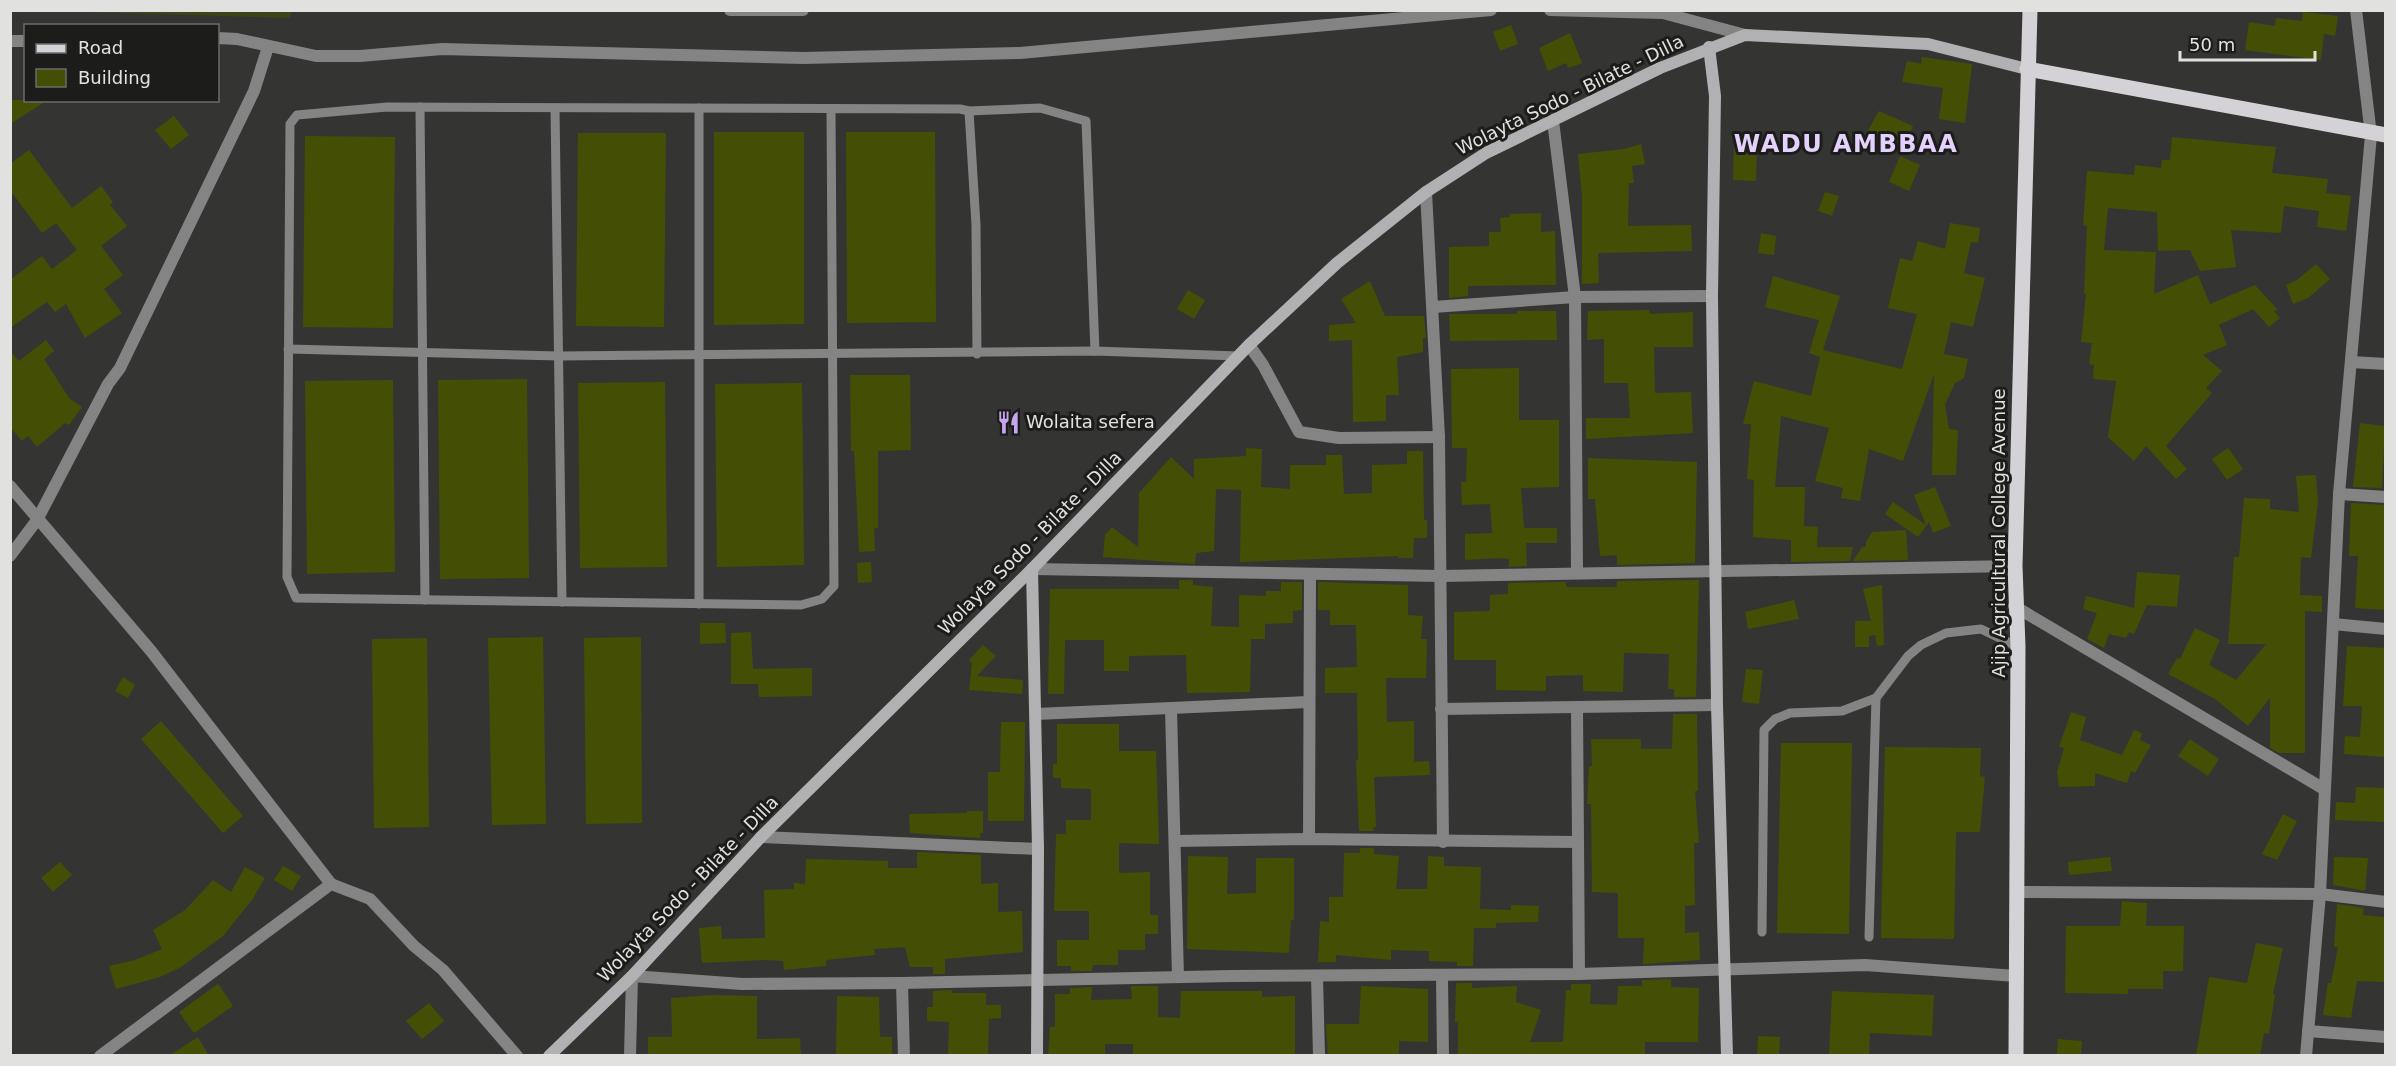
<svg xmlns="http://www.w3.org/2000/svg" width="2396" height="1066" font-family="'DejaVu Sans',sans-serif">
	<style>
		.green { fill: #3d4518 }
		.building { fill: #444f05 }
		.lines { fill: none; stroke-linecap: round; stroke-linejoin: round }
		.lane { stroke: #848485; stroke-width: 9 }
		.street { stroke: #848485; stroke-width: 12 }
		.secondary { stroke: #b1b0b3; stroke-width: 12 }
		.primary { stroke: #d4d2d6; stroke-width: 15 }
		.labels { text-anchor: middle; stroke-width: 6; stroke-linejoin: round; paint-order: stroke }
		.street-label { font-size: 18px; fill: #e1e2e0; stroke: #1c1c1b }
		.poi-label { font-size: 18px; fill: #e1e2e0; stroke: #1c1c1b; text-anchor: start }
		.district-label { font-size: 24px; font-weight: bold; letter-spacing: 1.5px; fill: #e5d2fc; stroke: #1c1c1b }
	</style>
	<rect width="100%" height="100%" fill="#343532"/>
	<path class="green" d="M52 11H292L290 18Z"/>
	<g class="building">
		<path d="M2303 12 2338 16 2335 36 2324 34 2321 60 2245 50 2249 22 2275 26 2276 18 2302 21Z"/>
		<path d="M1511 25 1518 44 1500 51 1493 32Z"/>
		<path d="M1570 33 1582 63 1568 68 1566 63 1548 71 1539 48Z"/>
		<path d="M1922 57 1972 64 1965 123 1939 119 1943 88 1902 82 1907 61 1921 64Z"/>
		<path d="M10 100H48L10 124Z"/>
		<path d="M1879 111 1913 126 1901 153 1866 134Z"/>
		<path d="M174 116 189 135 171 149 155 130Z"/>
		<path d="M714 132H804V324L714 325Z"/>
		<path d="M846 132H935L936 322 847 323Z"/>
		<path d="M578 133H666L664 327 576 326Z"/>
		<path d="M305 136 395 137 393 328 303 327Z"/>
		<path d="M2172 137 2276 147 2272 173 2328 179 2326 193 2351 196 2346 231 2317 227 2319 211 2284 206 2281 233 2231 230 2236 267 2200 271 2190 250 2158 251 2157 212 2108 208 2104 250 2156 252 2154 294 2198 275 2210 304 2255 285 2278 310 2274 311 2280 318 2269 327 2253 309 2219 325 2227 345 2203 355 2222 371 2206 388 2212 393 2166 446 2187 469 2176 479 2146 446 2134 461 2108 437 2116 381 2093 379 2094 365 2089 364 2092 343 2081 342 2086 294H2084L2087 226 2083 225 2087 171 2134 175 2135 165 2161 168 2162 160H2170Z"/>
		<path d="M1641 144 1645 164 1632 166 1634 183H1629L1628 226 1691 225 1692 251 1598 253 1599 283 1582 284V195L1578 154 1624 149Z"/>
		<path d="M1734 144 1757 145 1756 181 1733 180Z"/>
		<path d="M29 150 72 208 101 186 113 202 110 205 127 226 101 246 123 275 104 289 122 313 85 338 66 304 55 312 47 302 10 328V280L42 256 52 269 77 250 56 223 42 233 10 190V164Z"/>
		<path d="M1900 156 1920 165 1909 191 1889 182Z"/>
		<path d="M1825 192 1839 196 1832 216 1818 211Z"/>
		<path d="M1541 213V232L1555 231 1556 285 1468 286V296L1449 298V247L1489 246V232H1501L1500 218 1510 217V214Z"/>
		<path d="M1950 223 1980 228 1978 243 1971 242 1964 273 1985 278 1973 327 1951 322 1944 354 1968 359 1964 378 1955 383 1945 405 1949 429 1958 430 1956 475H1932L1934 374 1903 461 1869 449 1860 501 1841 498 1843 488 1815 481 1829 428 1781 416 1775 487H1805L1804 526 1818 527 1817 547H1853L1850 561 1791 562V540L1753 537 1754 480 1747 479 1751 424H1743L1754 381 1811 396 1820 357 1809 353 1819 320 1765 307 1773 276 1840 296 1823 350 1902 369 1917 314 1888 308 1900 258 1912 261 1918 241 1945 249Z"/>
		<path d="M1761 233 1776 236 1774 255 1758 253Z"/>
		<path d="M2316 264 2330 279 2308 298 2293 304 2286 285 2297 280Z"/>
		<path d="M1370 281 1385 316H1424L1426 338H1423V352L1397 357 1399 395H1386V421L1353 422 1352 340 1329 341V325L1356 323 1341 299Z"/>
		<path d="M1188 290 1205 300 1194 319 1177 309Z"/>
		<path d="M1649 310 1650 314 1693 312V347H1654L1655 393 1691 392 1693 433 1586 439V418H1630L1628 383H1604V339L1587 340 1588 311Z"/>
		<path d="M1517 311H1556L1557 340 1450 341 1449 314H1517Z"/>
		<path d="M46 340 54 351 44 359 69 398 82 407 69 425 65 423 37 447 28 436 22 441 10 427V351L19 361Z"/>
		<path d="M1519 368V420H1559V487L1521 488 1524 528H1557V543H1526L1527 566 1509 567V559L1499 558 1465 560V534L1492 533 1490 504 1462 505 1461 482H1466L1467 448H1452L1451 369Z"/>
		<path d="M850 375H910L911 450 878 451V528H874L875 551 859 552 854 451H851Z"/>
		<path d="M527 379 529 578 440 579 438 380Z"/>
		<path d="M393 380 395 572 307 574 305 381Z"/>
		<path d="M665 382 667 567 580 568 578 383Z"/>
		<path d="M802 383 804 565 717 567 715 384Z"/>
		<path d="M2360 423 2385 426 2382 488 2353 487Z"/>
		<path d="M1246 448 1262 449 1261 487 1290 489V465H1326V455H1342L1344 494 1372 493V465L1407 464V451H1423L1424 520H1427V538H1414L1413 558H1398V556L1240 562 1241 490 1216 489 1214 551 1196 553 1195 564 1103 557 1105 535 1112 527 1138 547 1139 493 1171 457 1194 479V459L1246 456Z"/>
		<path d="M2228 448 2243 469 2227 480 2212 459Z"/>
		<path d="M1588 458 1697 462 1695 563 1617 565V555L1600 556 1595 499H1588Z"/>
		<path d="M2316 475 2318 502 2311 558 2301 557 2300 595 2322 596V612L2305 611V753H2279L2270 748V698L2248 726 2215 699 2168 674 2177 658 2180 659 2195 628 2220 640 2209 665 2236 680 2266 644H2228L2234 557H2239L2244 498 2270 499V509L2299 512 2296 476Z"/>
		<path d="M1935 487 1951 526 1933 533 1929 522 1918 537 1885 514 1893 502 1926 525 1914 495Z"/>
		<path d="M2351 503 2385 505V610L2355 608 2358 556H2349Z"/>
		<path d="M1906 530 1908 560 1853 561 1862 547H1866V542L1872 532Z"/>
		<path d="M871 562 872 582 858 583 857 563Z"/>
		<path d="M2137 572 2180 575 2177 607 2147 605 2134 634 2129 632 2126 638 2109 634 2104 648 2087 639 2097 613 2083 609 2086 596 2134 608Z"/>
		<path d="M1179 580H1193V585L1213 587 1211 626 1239 627V595L1266 596V591H1281V582H1302V610L1293 611V623L1265 624V639H1251L1250 692 1187 693 1186 655 1129 656V671H1104V640H1065L1064 694H1048L1050 589H1179Z"/>
		<path d="M1699 580 1696 697H1674V689H1668L1669 654 1624 653 1623 692 1583 691V675L1546 676V691L1496 690V660H1454V612L1490 611V595L1508 594V583L1566 582V587H1617V581Z"/>
		<path d="M1318 582 1408 585V615L1423 616 1421 639H1427L1426 678H1386L1387 722 1414 721V762L1429 761 1430 775 1374 777 1376 827H1373L1374 831H1359L1356 760H1358L1357 693H1325V668L1357 667 1356 625H1330V610H1318Z"/>
		<path d="M1882 585 1884 645 1877 646 1875 635 1869 636V647H1855V621H1871L1863 589Z"/>
		<path d="M1794 600 1799 619 1748 629 1745 612Z"/>
		<path d="M700 623H725L726 643 700 644Z"/>
		<path d="M751 632 753 669 812 668V696L759 697 758 684H731V633Z"/>
		<path d="M543 637 546 824 492 825 488 638Z"/>
		<path d="M641 637 642 823 586 824 584 638Z"/>
		<path d="M427 638 429 827 374 828 372 639Z"/>
		<path d="M983 645 996 656 977 676 1023 680 1022 694 969 690 972 663 969 660Z"/>
		<path d="M2347 646 2385 648V757L2344 754 2345 736 2360 737 2362 706H2343Z"/>
		<path d="M1746 669 1763 670 1759 704 1742 702Z"/>
		<path d="M123 677 135 685 128 698 115 691Z"/>
		<path d="M2071 712 2086 717 2080 740 2122 755 2134 730 2142 733 2140 740 2151 745 2135 773 2131 771 2127 783 2095 773V786L2059 787 2057 772 2064 748 2059 747Z"/>
		<path d="M1673 714H1697L1698 791H1695L1699 843H1694L1695 905 1685 906V933L1699 932 1700 960 1643 964 1644 938H1618V893L1592 892 1591 804H1587L1589 766H1592L1591 739H1641V749H1672Z"/>
		<path d="M161 721 243 816 223 833 141 739Z"/>
		<path d="M1001 722H1025L1024 821H988V772H1000Z"/>
		<path d="M1057 724H1119V751H1156L1159 844 1119 843V873L1150 872V915H1158V934H1145V950H1118V965H1093L1092 971H1071V966H1057V940H1089V911H1054L1056 834H1066V820H1091V789L1061 788V778H1053V764H1057Z"/>
		<path d="M2190 739 2219 759 2208 776 2178 756Z"/>
		<path d="M1781 743H1852L1849 934 1777 933Z"/>
		<path d="M1885 747 1981 748 1980 776 1985 777 1980 832H1956L1954 939 1881 938Z"/>
		<path d="M2356 787 2385 788V822L2335 820 2336 802 2355 803Z"/>
		<path d="M967 811H983V833H980V838L910 833 909 814 967 813Z"/>
		<path d="M2283 814 2297 821 2277 860 2262 854Z"/>
		<path d="M1360 848H1374V854L1399 856 1396 889H1427L1428 856 1444 857V866L1481 867 1480 909 1511 910V905L1539 906 1538 922 1496 923V928H1474L1473 966H1457V962L1429 961V951L1391 950V960L1336 955V962H1318L1320 921 1329 922V897H1343L1344 853H1360Z"/>
		<path d="M917 852 981 855V884L998 883V912L1022 911 1023 952 945 959V974H933V967H910L905 947 874 949 875 955 826 960V966L784 970 783 961 765 960 702 963 699 928 721 926 722 939 765 938 764 890 794 889V883L805 884 806 859 888 861V868H917Z"/>
		<path d="M1188 856 1228 857 1227 894 1256 893V858H1294V920H1291L1289 953 1187 949Z"/>
		<path d="M2110 857 2112 871 2069 875 2068 862Z"/>
		<path d="M2334 857 2368 858 2365 891 2333 885Z"/>
		<path d="M60 862 72 875 53 892 41 878Z"/>
		<path d="M283 866 301 876 292 891 274 880Z"/>
		<path d="M245 867 265 878 252 900 223 936 181 967 160 977 116 989 109 966 135 960 162 949 153 930 185 910 213 880 231 892Z"/>
		<path d="M2122 901 2147 903 2146 926H2184L2183 971H2163V989H2128V994L2065 993 2066 926H2120Z"/>
		<path d="M2337 904 2364 908 2363 915 2385 917V982L2357 981 2351 1018 2323 1015 2328 983H2331L2338 947H2334Z"/>
		<path d="M2256 943 2283 948 2273 994 2275 995 2269 1034 2264 1033 2260 1056H2196L2209 977 2247 983Z"/>
		<path d="M1671 979V987L1699 988 1698 1042H1645V1056H1458V1022H1455L1456 983H1472V988L1517 986 1516 1002 1541 1010 1530 1042H1563L1566 990H1571V984H1591L1590 1004 1617 1005 1618 986H1642V980Z"/>
		<path d="M218 984 233 1006 194 1033 179 1012Z"/>
		<path d="M1131 986H1158V1017L1180 1018 1181 991H1262V997L1295 996V1056H1133V1044H1105V1054L1048 1056 1050 1027H1055V994H1070V988L1092 987 1091 1000 1132 999Z"/>
		<path d="M1361 986 1428 989V1042L1399 1041V1056H1328L1326 1024H1359Z"/>
		<path d="M952 990V993H986V1005H1001V1018L989 1019 988 1056H948L949 1022 927 1021V1007H933V991Z"/>
		<path d="M1832 991 1934 995 1932 1036 1870 1033 1869 1056H1829Z"/>
		<path d="M713 995 757 996V1039L800 1038 801 1056H648V1037H672L671 998Z"/>
		<path d="M837 996 879 997 880 1037H892V1056H836Z"/>
		<path d="M429 1003 444 1021 422 1039 406 1021Z"/>
		<path d="M1758 1036 1780 1037 1779 1056H1757Z"/>
		<path d="M198 1037 209 1056H169Z"/>
		<path d="M2058 1039 2082 1041 2081 1056H2057Z"/>
	</g>
	<g class="lines">
		<g class="lane">
			<path d="M420 107 425 600"/>
			<path d="M555 108 562 602"/>
			<path d="M831 109 834 586 822 599 801 605 296 598 287 577 290 124 297 115 387 107 960 109 969 111 1040 108 1086 121 1095 351"/>
			<path d="M969 111 976 225 977 354"/>
			<path d="M288 349 559 356 1095 351 1238 356"/>
			<path d="M699 604V108"/>
			<path d="M1762 932 1764 730 1775 719 1790 713 1842 711 1876 698 1908 656 1921 645 1946 633 1981 629 2018 647"/>
			<path d="M1869 937 1876 698"/>
		</g>
		<g class="street">
			<path d="M730 10H803"/>
			<path d="M1550 10 1663 13 1745 35"/>
			<path d="M218 38 237 39 316 56H360L442 49 803 58 1020 53 1491 10"/>
			<path d="M10 41H26"/>
			<path d="M1553 121 1575 297 1577 572"/>
			<path d="M1426 192 1439 437 1443 842"/>
			<path d="M1433 307 1575 297 1712 296"/>
			<path d="M1249 345 1263 365 1299 432 1339 438 1439 437"/>
			<path d="M2351 362 2386 364"/>
			<path d="M10 486 151 651 331 884"/>
			<path d="M2339 494 2386 497"/>
			<path d="M10 556 37 520 108 384 120 368 254 91 268 47"/>
			<path d="M1032 569 1441 576 2015 566"/>
			<path d="M2014 606 2324 789"/>
			<path d="M2333 624 2386 629"/>
			<path d="M1577 707 1579 974"/>
			<path d="M1171 709 1178 977"/>
			<path d="M1441 709 1717 705"/>
			<path d="M1036 714 1308 702"/>
			<path d="M761 837 1038 849"/>
			<path d="M1309 839 1310 574"/>
			<path d="M1175 841 1309 839 1578 842"/>
			<path d="M2016 892 2320 894 2386 902"/>
			<path d="M1317 976 1319 1056"/>
			<path d="M1442 977 1443 1056"/>
			<path d="M902 983 904 1056"/>
			<path d="M2308 1031 2386 1037"/>
			<path d="M100 1056 331 884 370 899 414 946 443 970 517 1056"/>
			<path d="M630 1056 632 976 742 984 902 983 1231 976 1579 974 1865 965 2016 976"/>
			<path d="M2306 1056 2320 894 2339 494 2371 135 2356 10"/>
		</g>
		<g class="secondary">
			<path d="M1709 47 1715 96 1712 296 1717 705 1727 1056"/>
			<path d="M1032 569 1038 849 1037 1056"/>
			<path d="M549 1056 632 976 761 837 1032 569 1249 345 1337 263 1426 192 1486 153 1660 68 1745 35 1928 44 2027 69"/>
		</g>
		<g class="primary">
			<path d="M2027 69 2386 135"/>
			<path d="M2016 1056 2018 647 2015 566 2030 10"/>
		</g>
	</g>
	<defs>
		<symbol id="restaurant-bare" viewBox="-9 -9 18 18"><path d="M-5-6h1v4h1v-4h1v4h1v-4h1v5L-1.5 .5V6h-2V.5L-5-1ZM5-6V6H3V1.5H1.5Q1.5-4 5-6Z" fill="#c7a6ef" stroke="#1c1c1b" stroke-width="2.5" paint-order="stroke"/></symbol>
	</defs>
	<g fill-rule="evenodd">
		<use href="#restaurant-bare" x="992" y="406" width="33" height="33"/>
	</g>
	<g class="labels">
		<g class="street-label">
			<text transform="translate(1570 95) rotate(-26)" y="6">Wolayta Sodo - Bilate - Dilla</text>
			<text transform="translate(1999 533) rotate(-90)" y="6">Ajip Agricultural College Avenue</text>
			<text transform="translate(1030 543) rotate(-45)" y="6">Wolayta Sodo - Bilate - Dilla</text>
			<text transform="translate(688 889) rotate(-46)" y="6">Wolayta Sodo - Bilate - Dilla</text>
		</g>
		<g class="poi-label">
			<text x="1026" y="428">Wolaita sefera</text>
		</g>
		<g class="district-label">
			<text x="1846" y="152">WADU AMBBAA</text>
		</g>
	</g>
	<rect width="2396" height="1066" fill="none" stroke="#e1e2e0" stroke-width="24"/>
	<rect x="24" y="24" width="195" height="78" fill="#1c1c1b" stroke="#6b6b6a" stroke-width="1.5"/>
	<rect x="36" y="44" width="30" height="9" fill="#d4d2d6" stroke="#6b6b6a" stroke-width="1.5"/>
	<text x="78" y="54" font-size="18" fill="#e1e2e0">Road</text>
	<rect x="36" y="69" width="30" height="18" fill="#444f05" stroke="#6b6b6a" stroke-width="1.5"/>
	<text x="78" y="84" font-size="18" fill="#e1e2e0">Building</text>
	<path d="M2180 51v9h135v-9" fill="none" stroke="#e1e2e0" stroke-width="3"/>
	<text x="2189" y="51" font-size="18" fill="#e1e2e0" stroke="#1c1c1b" stroke-width="4.5" paint-order="stroke">50 m</text>
</svg>
